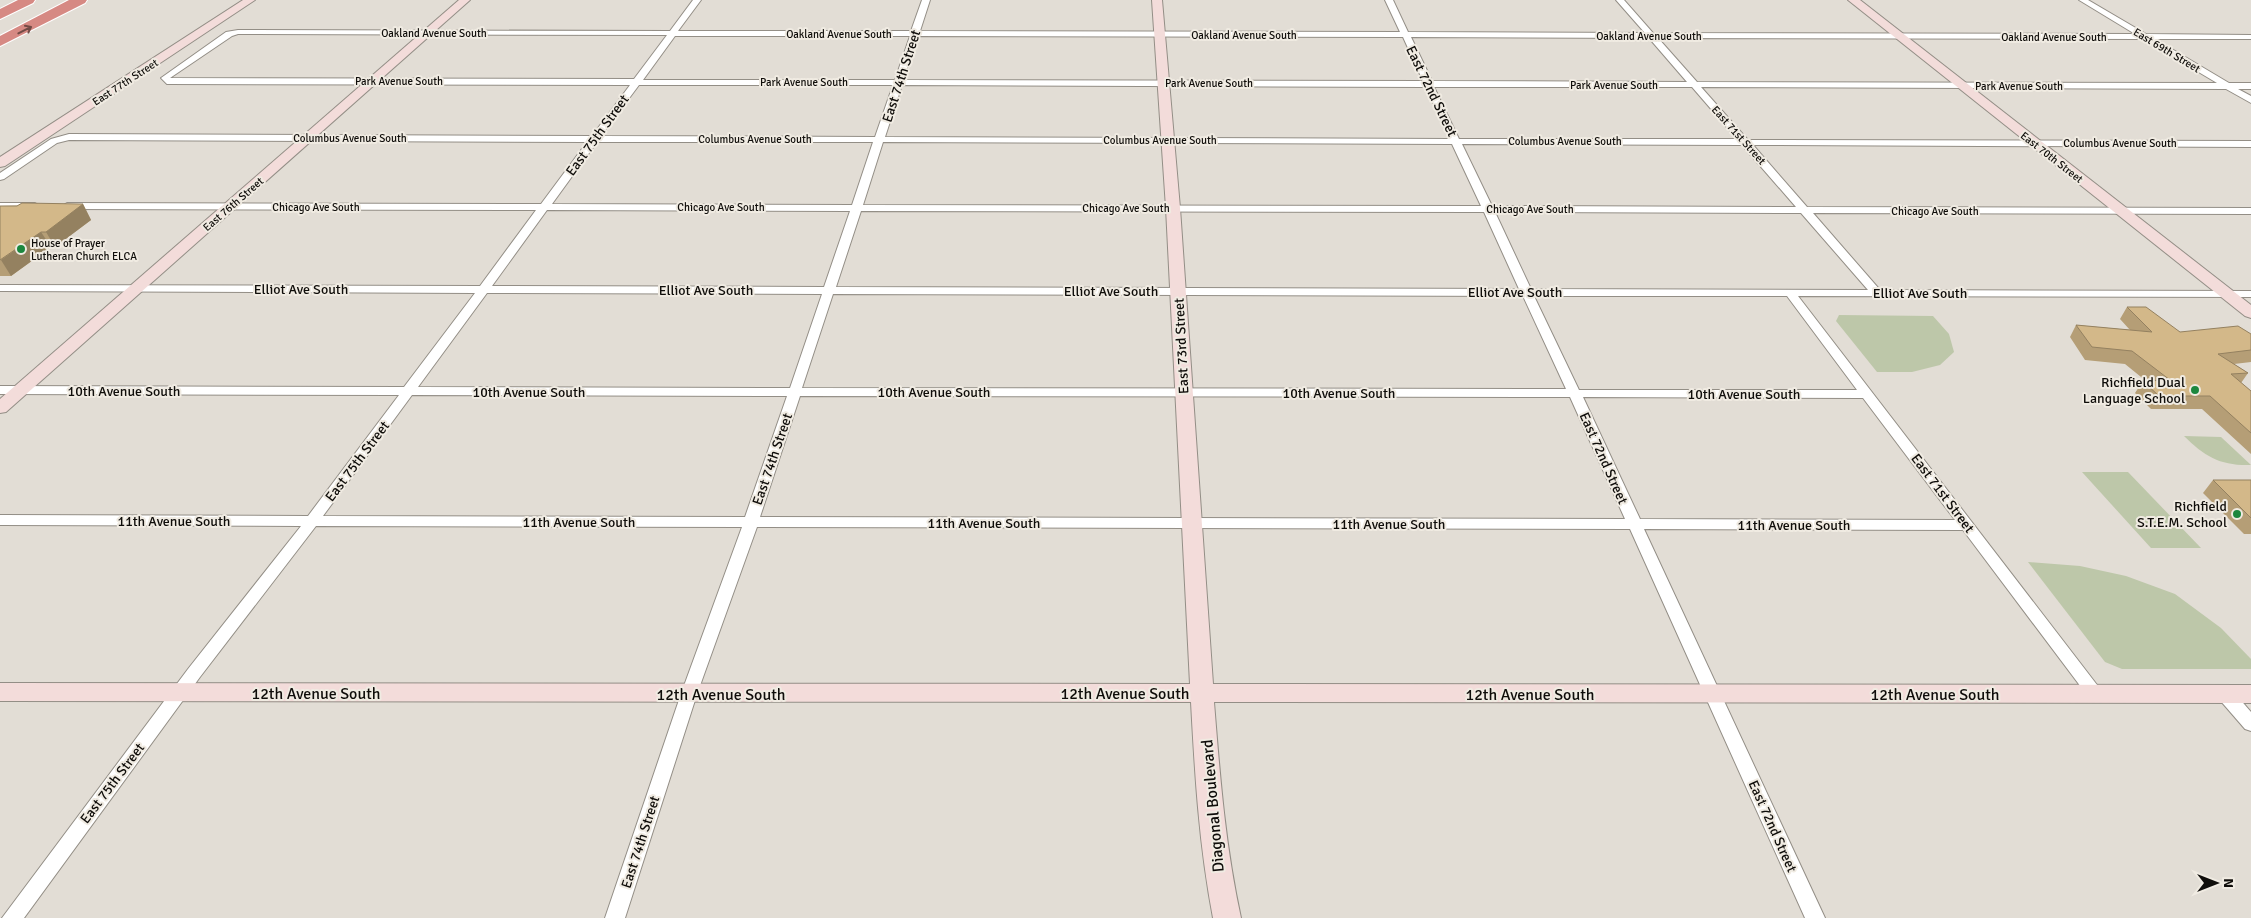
<svg xmlns="http://www.w3.org/2000/svg" width="2251" height="918" font-family="Signika,sans-serif">
	<style>
		.green { fill: #bdc7a9 }
		.lines { fill: none; stroke-linecap: round; stroke-linejoin: round }
		.street-casing { stroke: #938e86; stroke-width: 2 }
		.secondary-casing { stroke: #938e86; stroke-width: 2 }
		.highway-casing { stroke: #fff; stroke-width: 2 }
		.street { fill: #fff; fill-rule: evenodd }
		.secondary { fill: #f3dcda; fill-rule: evenodd }
		.highway { fill: #d68983; fill-rule: evenodd }
		.wall { fill: #b59e76 }
		.shaded-wall { fill: #948160 }
		.building { fill: #d3b889; stroke: #948160 }
		.oneway { stroke: #724b46 }
		.poi-dot { fill: #1c873e; stroke: #f0ebe2; stroke-width: 2 }
		.labels { text-anchor: middle; stroke-width: 4; stroke-linejoin: round; paint-order: stroke }
		.far-street-label { font-size: 11px; fill: #0f0d0a; stroke: #f0ebe2 }
		.far-poi-label { font-size: 11px; fill: #0f0d0a; stroke: #f0ebe2; text-anchor: start }
		.street-label { font-size: 14px; fill: #0f0d0a; stroke: #f0ebe2 }
		.poi-label { font-size: 14px; fill: #0f0d0a; stroke: #f0ebe2; text-anchor: end }
		.near-street-label { font-size: 16px; fill: #0f0d0a; stroke: #f0ebe2 }
	</style>
	<rect width="100%" height="100%" fill="#e2ddd5"/>
	<g class="green">
		<path d="M1839 315 1933 316 1949 334 1954 352 1940 365 1912 372H1877L1836 321Z"/>
		<path d="M2184 436 2221 437 2251 465C2221 466 2205 457 2184 436Z"/>
		<path d="M2082 472H2128L2201 548H2151Z"/>
		<path d="M2028 562 2080 566 2126 576 2175 594 2221 628 2251 659V669H2122L2105 662Z"/>
	</g>
	<g class="lines">
		<defs>
			<g id="street">
				<path d="M693 0H701L678 31H911L922 0H930L920 31 1400 32 1385 0H1393L1408 32 1645 33 1616 0H1624L1653 33 2135 34 2079 0H2088L2146 34 2251 35V39H2155L2229 83H2251V89H2238L2251 96V103L2226 89 1701 87 1748 140 2251 141V147L1753 145 1807 207 2251 208V214L1813 213 1880 290 2251 291V297L1798 296 2104 694 2102 699 2096 701 2090 699 1963 530 1644 529 1825 918H1805L1630 529 757 527 697 694 625 918H605L681 694 742 527 316 526 200 677 24 918H2L188 669 301 526 0 525V515L308 516 399 395 0 394V386L404 387 475 293 0 291V285L480 286 536 210 67 209 62 206 67 203 541 204 587 142 69 140 57 143 4 179 0 180V173L51 139 69 134 592 136 630 85 167 84 161 78 226 32 238 30 670 31ZM238 34 667 35 634 79 170 78 232 36ZM675 36H910L895 80H643ZM918 36 1403 37 1423 81 903 80ZM1411 37 1649 38 1687 82 1432 81ZM1658 38 2143 39 2217 83 1697 82ZM639 85H893L875 137 601 136ZM902 85 1426 87 1450 139 885 137ZM1434 87H1692L1737 139H1459ZM597 142H873L852 205 552 204ZM883 142 1452 144 1481 206 863 205ZM1462 144 1742 145 1796 207 1492 206ZM547 210 850 211 824 287 492 286ZM861 211 1484 212 1519 289 836 287ZM1495 212 1801 213 1868 290 1531 289ZM487 293 822 294 790 388 418 387ZM833 294 1523 296 1566 389 802 388ZM1534 296H1787L1857 390H1579ZM412 395 787 396 745 517 323 516ZM800 396 1570 397 1625 519 760 517ZM1583 397 1863 398 1955 520 1640 519Z"/>
				<path d="M0 203H35L40 206 35 209H0Z"/>
				<path d="M2225 687 2231 689 2251 712V731L2245 729 2219 699 2217 694 2219 689Z"/>
			</g>
			<g id="secondary">
				<path d="M243 0H255L5 166 0 167V157Z"/>
				<path d="M459 0H470L6 412 0 413V399Z"/>
				<path d="M1152 0H1162L1180 208 1213 684 2251 685V703L1214 702C1220 777 1225 844 1241 918H1213C1199 844 1195 777 1191 702L0 701V683L1190 684 1166 208Z"/>
				<path d="M1848 0H1860L2251 305V318L2245 316Z"/>
			</g>
			<g id="highway">
				<path d="M18 0H35L33 3 0 19V9Z"/>
				<path d="M69 0H87L85 3 0 46V36Z"/>
			</g>
		</defs>
		<use href="#street" class="street-casing"/>
		<use href="#secondary" class="secondary-casing"/>
		<use href="#highway" class="highway-casing"/>
		<use href="#street" class="street"/>
		<use href="#secondary" class="secondary"/>
		<use href="#highway" class="highway"/>
	</g>
	<g class="wall">
		<path d="M83 204 91 220 55 247H51L11 276H0V206Z"/>
		<path d="M2127 307 2180 332 2251 334V362L2234 364 2248 373 2241 383 2251 391V454L2202 409H2151L2135 393 2143 381H2146L2125 364 2085 360 2070 337 2076 325 2130 330 2120 319Z"/>
		<path d="M2213 480H2251V534H2244L2203 493Z"/>
	</g>
	<g class="shaded-wall">
		<path d="M83 204 91 220 55 247 46 232Z"/>
		<path d="M41 232 51 247 11 276 1 260Z"/>
	</g>
	<g class="building">
		<path d="M22 203 83 204 46 232H41L0 260V206H17Z"/>
		<path d="M2127 307H2146L2180 332 2238 326 2251 334V350L2218 354 2248 373 2231 374 2251 391V433L2210 396H2159L2143 381 2170 380 2132 351 2092 347 2076 325 2152 332Z"/>
		<path d="M2213 480H2251V518Z"/>
	</g>
	<defs><path id="oneway-shaft" d="M-6 0H5M1.5-3L5.5 0L1.5 3" fill="none" stroke-width="1.6" stroke-linecap="round" stroke-linejoin="round" transform="scale(1.25)"/></defs>
	<use class="oneway" href="#oneway-shaft" transform="translate(25 30) rotate(-27)"/>
	<g class="poi-dot">
		<circle cx="21" cy="249" r="5"/>
		<circle cx="2195" cy="390" r="5"/>
		<circle cx="2237" cy="514" r="5"/>
	</g>
	<g class="labels">
		<g class="far-street-label">
			<text x="434" y="37">Oakland Avenue South</text>
			<text x="839" y="38">Oakland Avenue South</text>
			<text x="1244" y="39">Oakland Avenue South</text>
			<text x="1649" y="40">Oakland Avenue South</text>
			<text x="2054" y="41">Oakland Avenue South</text>
			<text transform="translate(2167 50) rotate(31)" y="4">East 69th Street</text>
			<text x="399" y="85">Park Avenue South</text>
			<text transform="translate(125 82) rotate(-33)" y="4">East 77th Street</text>
			<text x="804" y="86">Park Avenue South</text>
			<text x="1209" y="87">Park Avenue South</text>
			<text x="1614" y="89">Park Avenue South</text>
			<text x="2019" y="90">Park Avenue South</text>
			<text transform="translate(1739 135) rotate(48)" y="4">East 71st Street</text>
			<text x="350" y="142">Columbus Avenue South</text>
			<text x="755" y="143">Columbus Avenue South</text>
			<text x="1160" y="144">Columbus Avenue South</text>
			<text x="1565" y="145">Columbus Avenue South</text>
			<text x="2120" y="147">Columbus Avenue South</text>
			<text transform="translate(2052 157) rotate(38)" y="4">East 70th Street</text>
			<text transform="translate(233 204) rotate(-41)" y="4">East 76th Street</text>
			<text x="316" y="211">Chicago Ave South</text>
			<text x="721" y="211">Chicago Ave South</text>
			<text x="1126" y="212">Chicago Ave South</text>
			<text x="1530" y="213">Chicago Ave South</text>
			<text x="1935" y="215">Chicago Ave South</text>
		</g>
		<g class="far-poi-label">
			<text x="31" y="247">House of Prayer<tspan x="31" dy="13">Lutheran Church ELCA</tspan></text>
		</g>
		<g class="street-label">
			<text transform="translate(901 76) rotate(-72)" y="5">East 74th Street</text>
			<text transform="translate(1432 91) rotate(64)" y="5">East 72nd Street</text>
			<text transform="translate(597 135) rotate(-54)" y="5">East 75th Street</text>
			<text x="301" y="294">Elliot Ave South</text>
			<text x="706" y="295">Elliot Ave South</text>
			<text x="1111" y="296">Elliot Ave South</text>
			<text x="1515" y="297">Elliot Ave South</text>
			<text x="1920" y="298">Elliot Ave South</text>
			<text transform="translate(1181 346) rotate(-93)" y="5">East 73rd Street</text>
			<text x="124" y="396">10th Avenue South</text>
			<text x="529" y="397">10th Avenue South</text>
			<text x="934" y="397">10th Avenue South</text>
			<text x="1339" y="398">10th Avenue South</text>
			<text x="1744" y="399">10th Avenue South</text>
			<text transform="translate(1604 458) rotate(66)" y="5">East 72nd Street</text>
			<text transform="translate(772 459) rotate(-71)" y="5">East 74th Street</text>
			<text transform="translate(357 461) rotate(-53)" y="5">East 75th Street</text>
			<text transform="translate(1943 493) rotate(53)" y="5">East 71st Street</text>
			<text x="174" y="526">11th Avenue South</text>
			<text x="579" y="527">11th Avenue South</text>
			<text x="984" y="528">11th Avenue South</text>
			<text x="1389" y="529">11th Avenue South</text>
			<text x="1794" y="530">11th Avenue South</text>
			<text transform="translate(112 783) rotate(-53)" y="5">East 75th Street</text>
			<text transform="translate(1773 826) rotate(66)" y="5">East 72nd Street</text>
			<text transform="translate(640 842) rotate(-72)" y="5">East 74th Street</text>
		</g>
		<g class="poi-label">
			<text x="2185" y="387">Richfield Dual<tspan x="2185" dy="16">Language School</tspan></text>
			<text x="2227" y="511">Richfield<tspan x="2227" dy="16">S.T.E.M. School</tspan></text>
		</g>
		<g class="near-street-label">
			<text x="316" y="699">12th Avenue South</text>
			<text x="1125" y="699">12th Avenue South</text>
			<text x="721" y="700">12th Avenue South</text>
			<text x="1530" y="700">12th Avenue South</text>
			<text x="1935" y="700">12th Avenue South</text>
			<text transform="translate(1212 806) rotate(-95)" y="6">Diagonal Boulevard</text>
		</g>
	</g>
	<g transform="translate(2216 883) rotate(90)" stroke="#f0ebe2" stroke-width="4" paint-order="stroke">
	<path d="M0-4L9 19L0 12L-9 19Z" fill="#0f0d0a"/>
	<text y="-8" font-size="14" font-weight="bold" text-anchor="middle" fill="#0f0d0a">N</text>
	</g>
</svg>
